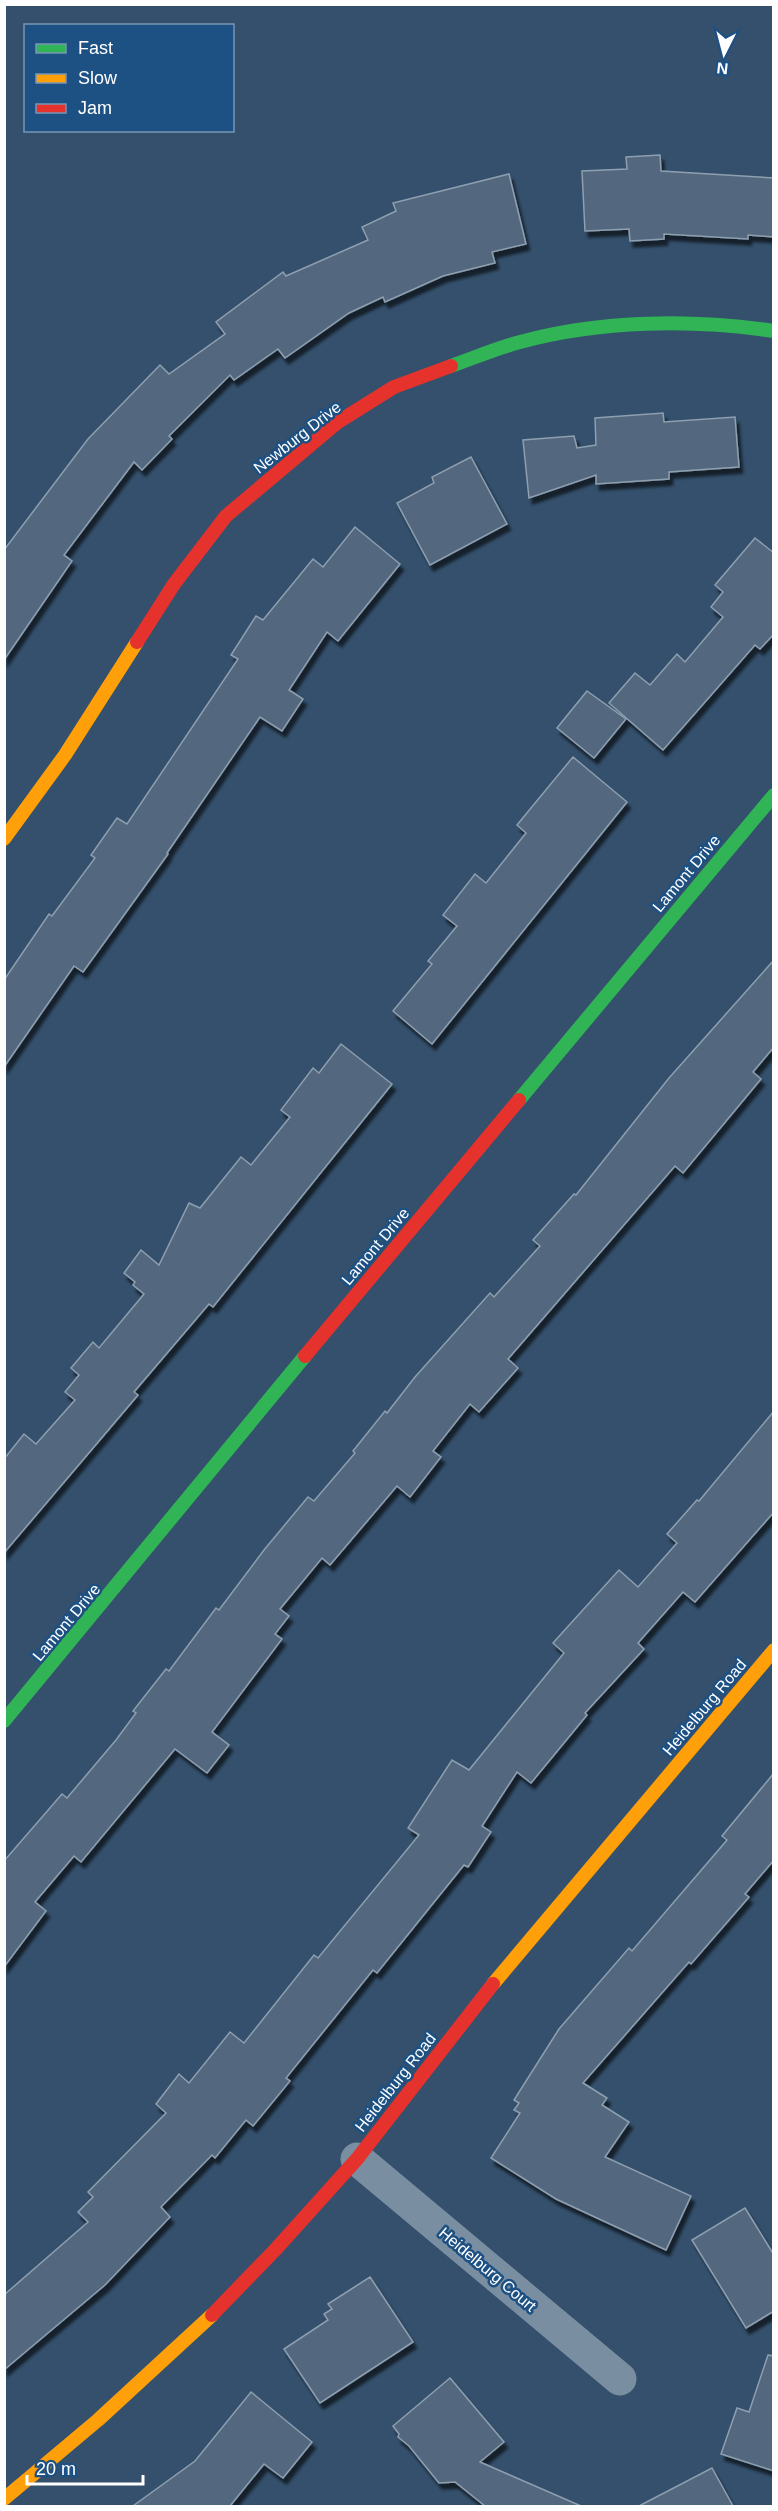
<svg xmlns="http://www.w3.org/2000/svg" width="778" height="2511" font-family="Helvetica,sans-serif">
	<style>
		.building { fill: #52687e; stroke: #8e9fb0; stroke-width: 1.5; filter: url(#shadow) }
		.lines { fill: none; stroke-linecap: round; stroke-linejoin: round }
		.street { stroke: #7a8ea2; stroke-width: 33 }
		.fast { stroke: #30b455; stroke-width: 14 }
		.slow { stroke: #ff9f0a; stroke-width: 14 }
		.jam { stroke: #e5322d; stroke-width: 14 }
		.labels { text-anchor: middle; stroke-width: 5; stroke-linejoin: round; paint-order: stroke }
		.street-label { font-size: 16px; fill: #fff; stroke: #1d5083 }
	</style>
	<defs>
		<filter id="shadow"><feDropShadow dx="3.5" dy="6" stdDeviation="1.5" flood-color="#0009"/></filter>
	</defs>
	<rect width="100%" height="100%" fill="#34506c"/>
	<g class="building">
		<path d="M660 155 661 171 774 178V237L748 235V239L664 234V239L630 241 629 229 585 231 582 171 627 169 626 157Z"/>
		<path d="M509 174 526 244 492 252 495 263 443 276 385 302 383 297 349 313 285 358 278 349 234 380 230 375 169 436 172 439 142 470 134 462 64 555 72 561 4 660V550L88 439 160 365 169 374 225 334 216 322 283 272 286 276 368 240 362 227 396 211 393 203Z"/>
		<path d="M663 413 664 422 735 417 739 467 669 472V479L596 484V475L529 498 523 440 574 436 577 448 596 445 595 418Z"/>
		<path d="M471 457 507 524 430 565 397 503 434 483 432 477Z"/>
		<path d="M355 527 400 564 338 641 327 632 289 690 303 699 282 731 260 717 167 853 168 854 83 972 74 966 4 1067V980L49 914 52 916 95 858 91 855 117 818 127 824 238 659 231 655 256 616 263 620 313 559 323 567Z"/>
		<path d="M755 538 774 553V634L760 649 755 645 663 750 609 703 635 673 650 685 677 654 685 662 723 617 711 607 723 592 715 585Z"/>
		<path d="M587 691 626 719 594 758 557 728Z"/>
		<path d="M573 757 627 802 432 1044 393 1011 432 964 428 961 457 926 443 915 475 874 486 883 526 833 517 825Z"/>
		<path d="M774 960V1047L753 1072 761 1079 683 1173 675 1166 508 1359 518 1368 479 1412 470 1404 433 1451 441 1457 410 1497 397 1486 330 1565 322 1558 280 1609 289 1616 275 1634 282 1639 212 1732 229 1745 207 1773 175 1749 81 1862 74 1856 35 1902 46 1911 4 1967V1861L62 1794 67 1798 116 1740 136 1713 133 1711 166 1669 169 1671 216 1608 219 1610 264 1550 308 1497 314 1501 355 1453 353 1451 385 1411 387 1413 415 1377 490 1293 494 1297 540 1246 533 1240 574 1194 576 1195 669 1078Z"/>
		<path d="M341 1044 392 1084 213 1307 209 1304 134 1392 138 1395 4 1553V1459L24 1434 36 1444 75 1400 65 1392 79 1375 71 1368 93 1342 99 1348 144 1294 133 1285 135 1282 124 1273 141 1250 159 1265 189 1203 200 1208 241 1157 251 1165 290 1117 281 1110 313 1068 319 1073Z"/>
		<path d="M774 1411V1512L695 1602 683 1592 638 1643 644 1649 585 1713 587 1715 531 1783 517 1772 482 1826 491 1832 468 1867 464 1865 377 1973 373 1970 286 2078 290 2081 253 2126 246 2120 215 2158 212 2155 161 2207 170 2217 105 2285 4 2370V2295L88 2222 78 2212 93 2197 88 2192 166 2113 156 2104 179 2074 189 2083 230 2032 244 2043 314 1955 318 1958 419 1835 408 1828 452 1760 469 1770 564 1653 553 1643 619 1570 638 1587 677 1543 667 1534 697 1500 699 1501Z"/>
		<path d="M774 1773V1860L745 1894 749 1897 691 1964 689 1962 583 2083 607 2098 602 2105 629 2122 605 2157 691 2196 666 2250 556 2199 491 2158 520 2113 514 2110 519 2103 514 2100 559 2029 629 1948 632 1951 727 1840 722 1836Z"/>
		<path d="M745 2208 774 2255V2311L746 2328 692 2240Z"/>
		<path d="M370 2277 413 2342 320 2403 284 2349 328 2320 324 2314 332 2309 328 2304Z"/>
		<path d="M768 2355 774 2356V2471L721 2454 737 2408 749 2412Z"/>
		<path d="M450 2378 504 2442 480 2462 581 2506H485L455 2482 439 2483 409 2446 398 2437 399 2434 393 2426Z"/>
		<path d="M251 2392 312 2442 283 2478 264 2464 230 2506H133L195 2461Z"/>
		<path d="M712 2468 733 2506H639Z"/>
	</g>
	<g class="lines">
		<path class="street" d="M357 2159 620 2379"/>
		<g class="fast">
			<path d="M451 366C474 358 497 348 520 342 601 320 691 319 774 331"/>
			<path d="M519 1100 774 795"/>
			<path d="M4 1721 305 1356"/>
		</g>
		<g class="slow">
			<path d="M4 839 65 755 137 642"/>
			<path d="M493 1984 774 1650"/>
			<path d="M4 2499 98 2420 212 2315"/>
		</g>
		<g class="jam">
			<path d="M137 642 174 584 226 516 338 422 394 387 451 366"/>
			<path d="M305 1356 519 1100"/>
			<path d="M212 2315 275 2250 357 2159 493 1984"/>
		</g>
	</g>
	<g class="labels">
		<g class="street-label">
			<text transform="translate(297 437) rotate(-38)" y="6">Newburg Drive</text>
			<text transform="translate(686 873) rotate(-50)" y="6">Lamont Drive</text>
			<text transform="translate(375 1246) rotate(-50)" y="6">Lamont Drive</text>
			<text transform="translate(66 1622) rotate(-50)" y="6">Lamont Drive</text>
			<text transform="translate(704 1707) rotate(-50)" y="6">Heidelburg Road</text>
			<text transform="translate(395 2082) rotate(-52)" y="6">Heidelburg Road</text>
			<text transform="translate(488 2269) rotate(40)" y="6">Heidelburg Court</text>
		</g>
	</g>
	<rect width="778" height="2511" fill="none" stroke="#ffffff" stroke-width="12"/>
	<rect x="24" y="24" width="210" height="108" fill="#1d5083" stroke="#7796b5" stroke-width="1.5"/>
	<rect x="36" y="44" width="30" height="9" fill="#30b455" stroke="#7796b5" stroke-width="1.5"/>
	<text x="78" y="54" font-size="18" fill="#ffffff">Fast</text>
	<rect x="36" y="74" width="30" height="9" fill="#ff9f0a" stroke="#7796b5" stroke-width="1.5"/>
	<text x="78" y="84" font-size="18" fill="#ffffff">Slow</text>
	<rect x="36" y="104" width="30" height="9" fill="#e5322d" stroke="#7796b5" stroke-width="1.5"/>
	<text x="78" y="114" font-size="18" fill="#ffffff">Jam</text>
	<g transform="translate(724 54) rotate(186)" stroke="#1d5083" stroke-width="4.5" paint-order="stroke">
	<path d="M0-4.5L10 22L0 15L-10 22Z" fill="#ffffff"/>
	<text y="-9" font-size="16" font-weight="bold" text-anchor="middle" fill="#ffffff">N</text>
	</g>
	<path d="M27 2475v9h116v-9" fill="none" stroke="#ffffff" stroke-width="3"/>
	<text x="36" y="2475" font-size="18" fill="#ffffff" stroke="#1d5083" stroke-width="4.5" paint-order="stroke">20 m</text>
</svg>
